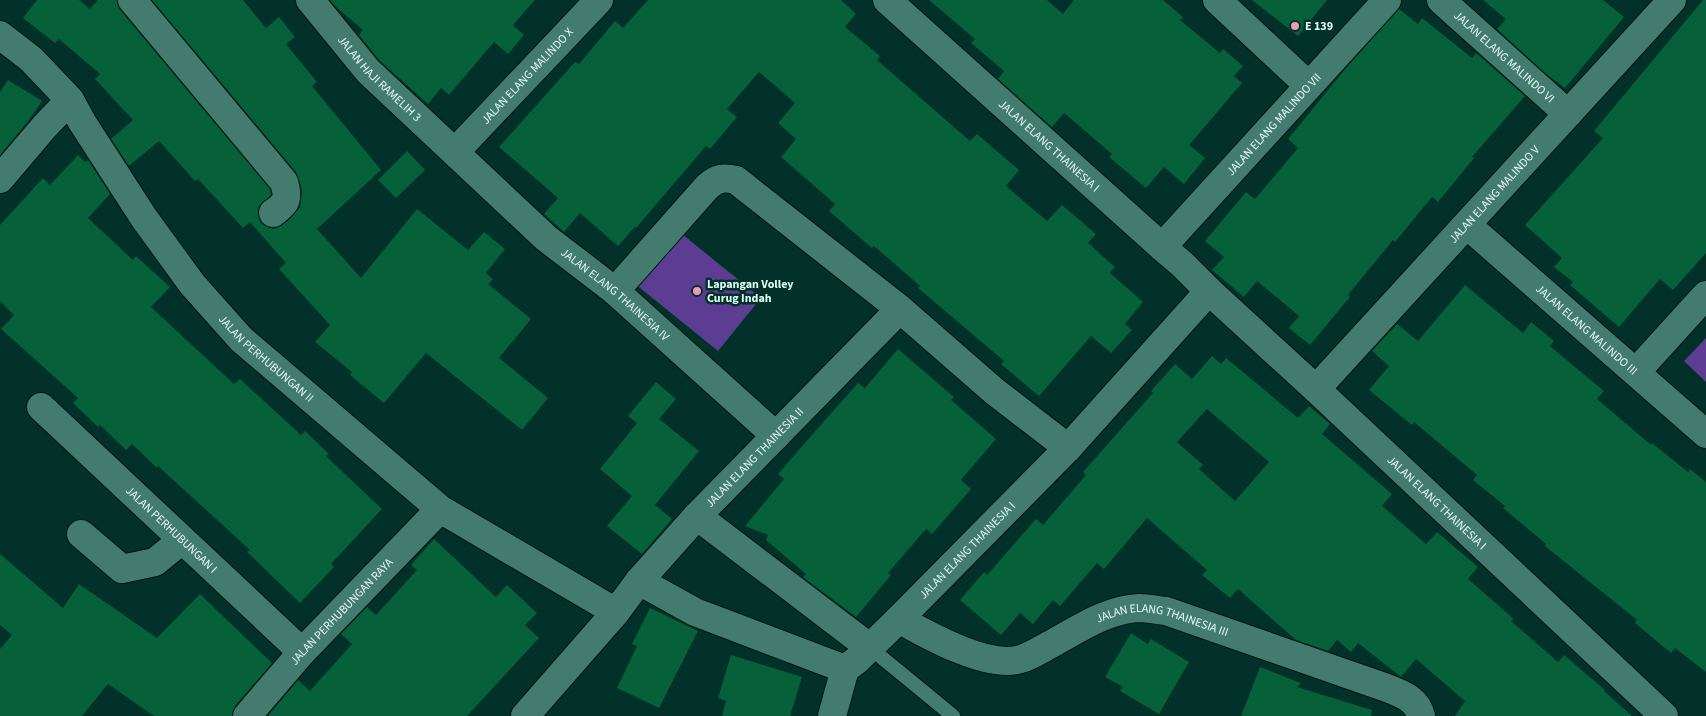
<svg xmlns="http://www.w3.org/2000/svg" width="1706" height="716" font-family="'Source Sans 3',sans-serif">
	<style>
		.green { fill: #5c3d91 }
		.building { fill: #06613a; fill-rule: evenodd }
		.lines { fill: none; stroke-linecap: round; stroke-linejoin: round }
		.service-casing { stroke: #001711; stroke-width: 16 }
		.minor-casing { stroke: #001711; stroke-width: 30 }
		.service { stroke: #437c6f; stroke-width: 14 }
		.minor { stroke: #437c6f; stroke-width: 28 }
		.poi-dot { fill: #ef9ab8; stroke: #013129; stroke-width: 2 }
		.labels { text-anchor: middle; stroke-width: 5; stroke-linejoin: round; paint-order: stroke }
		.poi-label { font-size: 12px; font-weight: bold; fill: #dffcf4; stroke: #013129; text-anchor: start }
		.street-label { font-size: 12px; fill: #dffcf4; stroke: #013129 }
	</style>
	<rect width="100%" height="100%" fill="#013129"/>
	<g class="green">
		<path d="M677 230 761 298 718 351 634 283Z"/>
		<path d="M1706 338V382L1684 361Z"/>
	</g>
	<g class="building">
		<path d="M37 0H79L90 9 98 0H117L120 10 270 189 271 195 259 206 258 215 261 223 267 227 274 229 288 221 300 207 302 190 296 172 152 0H243L266 28 279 17 295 37 286 44 317 82 312 86 381 170 317 229 361 278 417 209 468 250 484 232 505 249 486 273 493 279 488 284 531 319 499 358 548 398 522 430 426 353 384 403 350 375 352 372 315 342 330 325 279 269 286 263 250 222 243 228 198 179 195 181 159 141 129 166 111 139 133 120 95 79 100 74 59 39 55 43 23 18Z"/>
		<path d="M330 0H535L513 25 524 35 508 54 494 42 449 95 441 88 428 104 379 60 359 35 363 30 336 7Z"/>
		<path d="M648 0H841L856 14 845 27 880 56 877 60 970 141 977 134 1019 170 1006 186 1047 221 1062 205 1096 234 1088 243 1115 267 1110 273 1143 302 1125 324 1132 330 1111 353 1091 336 1039 396 1001 364 1004 361 918 288 920 286 874 246 872 248 829 211 835 204 781 157 796 139 778 123 795 103 759 72 727 109 737 117 710 149 706 146 636 228 635 227 618 246 580 213 564 232 544 214 558 198 499 147 575 62 579 64 615 21 623 28Z"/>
		<path d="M929 0H1047L1063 14 1074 0H1163L1183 17 1180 20 1220 53 1223 49 1243 66 1234 76 1242 83 1189 145 1205 158 1184 184 1164 167 1146 188 1109 157 1112 154 1064 113 1052 127 998 79 1004 71 971 43 975 39Z"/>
		<path d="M1252 0H1327L1298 36Z"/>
		<path d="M1483 0H1603L1624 17 1565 88 1545 73 1497 29 1506 19Z"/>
		<path d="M1703 0H1706V253L1673 290 1660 279 1619 327 1570 285 1573 282 1554 267 1562 258 1525 225 1603 138 1594 131Z"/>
		<path d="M1399 9 1418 24 1422 18 1472 58 1476 53 1525 96 1472 157 1474 158 1438 202 1432 197 1395 242 1393 240 1348 295 1350 297 1310 345 1289 328 1299 316 1257 281 1244 297 1212 270 1224 257 1205 241 1246 192 1255 199 1298 148 1288 139 1347 67Z"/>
		<path d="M8 80 42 101 29 120 0 155V92Z"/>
		<path d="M407 151 425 170 396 198 378 180Z"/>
		<path d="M78 155 85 162 88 160 110 194 88 218 133 260 136 256 170 287 151 307 234 384 240 379 301 435 305 431 329 454 326 456 382 509 331 564 334 567 300 603 247 552 250 550 158 466 157 468 132 444 126 450 100 425 98 427 73 403 78 398 1 329 14 315 0 301V225L43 178 50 185Z"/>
		<path d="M1465 285 1523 333 1531 322 1554 341 1550 346 1604 391 1597 399 1650 444 1652 443 1688 472 1690 469 1706 482V672L1675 648 1671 653 1635 623 1637 620 1545 546 1546 544 1503 508 1505 506 1473 480 1477 475 1414 422 1412 425 1369 390 1389 366 1372 351 1397 324 1418 341Z"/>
		<path d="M898 349 954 397 951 400 996 439 961 480 971 489 932 534 926 529 888 573 891 575 856 617 803 577 806 574 766 540 768 535 745 526 784 479 778 474 811 436 858 383 865 388Z"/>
		<path d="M1212 356 1221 364 1226 358 1298 418 1309 406 1330 424 1322 434 1392 494 1382 506 1426 544 1437 532 1478 567 1468 579 1514 619 1511 621 1558 662 1564 655 1605 690 1604 691 1632 716H1455L1465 701 1416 659 1401 677 1358 643 1351 652 1337 640 1328 651 1296 640 1238 589 1230 598 1202 575 1207 570 1147 518 1104 569 1097 563 1060 606 1053 600 1033 624 1020 613 1001 635 960 600 984 572 987 575 1036 519 1043 525 1086 475 1083 472 1153 393 1151 391 1175 364 1192 379ZM1207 409 1269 462 1235 501 1199 469 1203 465 1177 442Z"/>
		<path d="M656 382 676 399 659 419 699 451 655 505 672 519 642 554 607 526 632 496 600 469 637 423 628 416Z"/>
		<path d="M434 539 496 597 507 585 537 613 525 625 539 638 467 716H268L298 680 310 691 352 644 341 634 367 607 376 615 417 570 411 565Z"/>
		<path d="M0 554 63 608 79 584 157 638 200 594 272 663 235 706 232 716H154L108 684 82 716H0V649L12 635 0 625Z"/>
		<path d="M650 608 698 631 659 708 617 688 637 646 632 644Z"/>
		<path d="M1131 633 1148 644 1151 639 1189 662 1159 714 1120 691 1123 687 1105 677Z"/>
		<path d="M731 655 802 677 790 716H722L726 701 718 698Z"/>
		<path d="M1260 667 1301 683 1297 687 1372 710 1371 716H1241Z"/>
	</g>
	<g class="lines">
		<defs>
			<path id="service" d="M869 647 953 716"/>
			<g id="minor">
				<path d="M132 0 284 182C289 199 287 203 273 213"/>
				<path id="s1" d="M310 0 368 71 546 238 615 291 776 436"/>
				<path id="s2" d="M887 0 1162 247 1182 264 1209 291 1316 389 1664 716"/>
				<path d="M1217 0 1308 85"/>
				<path id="s3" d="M1441 0 1568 114"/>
				<path id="s4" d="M0 35 31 59 70 100 82 122 144 218 192 284 241 339 440 509 616 612"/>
				<path id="s5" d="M455 152 599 0"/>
				<path d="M0 179 45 126 70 100"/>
				<path id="s6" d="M1467 225 1706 434"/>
				<path id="s7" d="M1162 247 1387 0"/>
				<path d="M615 291 707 187C717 178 723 177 736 180L900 309 994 391 1068 448"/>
				<path d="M1636 372 1706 295"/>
				<path id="s8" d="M1316 389 1672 0"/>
				<path id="s9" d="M41 407 302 652"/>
				<path d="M697 516 869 647"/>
				<path d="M81 534 122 569 155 562 182 540"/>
				<path id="s10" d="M639 581 695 612 845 669 857 660 899 619 1068 448 1209 291"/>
				<path id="s11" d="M899 619C927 635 984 667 1017 660 1029 658 1043 648 1055 642 1080 628 1109 609 1139 608 1148 608 1157 610 1166 611L1387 688C1402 694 1417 699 1421 716"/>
				<path id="s12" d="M247 716 302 652 440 509"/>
				<path id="s13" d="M525 716 616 612 639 581 697 516 900 309"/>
				<path d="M832 716 845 669"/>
			</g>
		</defs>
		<use href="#service" class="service-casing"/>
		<use href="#minor" class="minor-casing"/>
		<use href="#service" class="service"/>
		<use href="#minor" class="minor"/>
	</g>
	<g class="poi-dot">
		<circle cx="1295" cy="26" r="5"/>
		<circle cx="697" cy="291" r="5"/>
	</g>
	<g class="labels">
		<g class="poi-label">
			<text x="1305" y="30">E 139</text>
			<text x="707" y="288">Lapangan Volley<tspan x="707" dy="14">Curug Indah</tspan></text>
		</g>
		<g class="street-label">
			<text dy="4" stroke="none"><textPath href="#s3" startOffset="85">JALAN ELANG MALINDO VI</textPath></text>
			<text dy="4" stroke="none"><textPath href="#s5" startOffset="105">JALAN ELANG MALINDO X</textPath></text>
			<text dy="4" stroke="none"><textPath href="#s1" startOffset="105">JALAN HAJI RAMELIH 3</textPath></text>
			<text dy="4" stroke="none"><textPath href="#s7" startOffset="166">JALAN ELANG MALINDO VII</textPath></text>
			<text dy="4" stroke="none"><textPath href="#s2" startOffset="218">JALAN ELANG THAINESIA I</textPath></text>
			<text dy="4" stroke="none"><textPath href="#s8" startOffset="264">JALAN ELANG MALINDO V</textPath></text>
			<text dy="4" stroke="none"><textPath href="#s1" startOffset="425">JALAN ELANG THAINESIA IV</textPath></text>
			<text dy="4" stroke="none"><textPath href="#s6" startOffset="159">JALAN ELANG MALINDO III</textPath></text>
			<text dy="4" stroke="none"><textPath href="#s4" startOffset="422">JALAN PERHUBUNGAN II</textPath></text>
			<text dy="4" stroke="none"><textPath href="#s13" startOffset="346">JALAN ELANG THAINESIA II</textPath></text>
			<text dy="4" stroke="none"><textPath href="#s2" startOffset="745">JALAN ELANG THAINESIA I</textPath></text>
			<text dy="4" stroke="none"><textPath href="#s9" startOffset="179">JALAN PERHUBUNGAN I</textPath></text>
			<text dy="4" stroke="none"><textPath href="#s10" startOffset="395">JALAN ELANG THAINESIA I</textPath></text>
			<text dy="4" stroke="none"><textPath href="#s12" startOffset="141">JALAN PERHUBUNGAN RAYA</textPath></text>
			<text dy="4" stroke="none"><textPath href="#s11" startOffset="285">JALAN ELANG THAINESIA III</textPath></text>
		</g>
	</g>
</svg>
